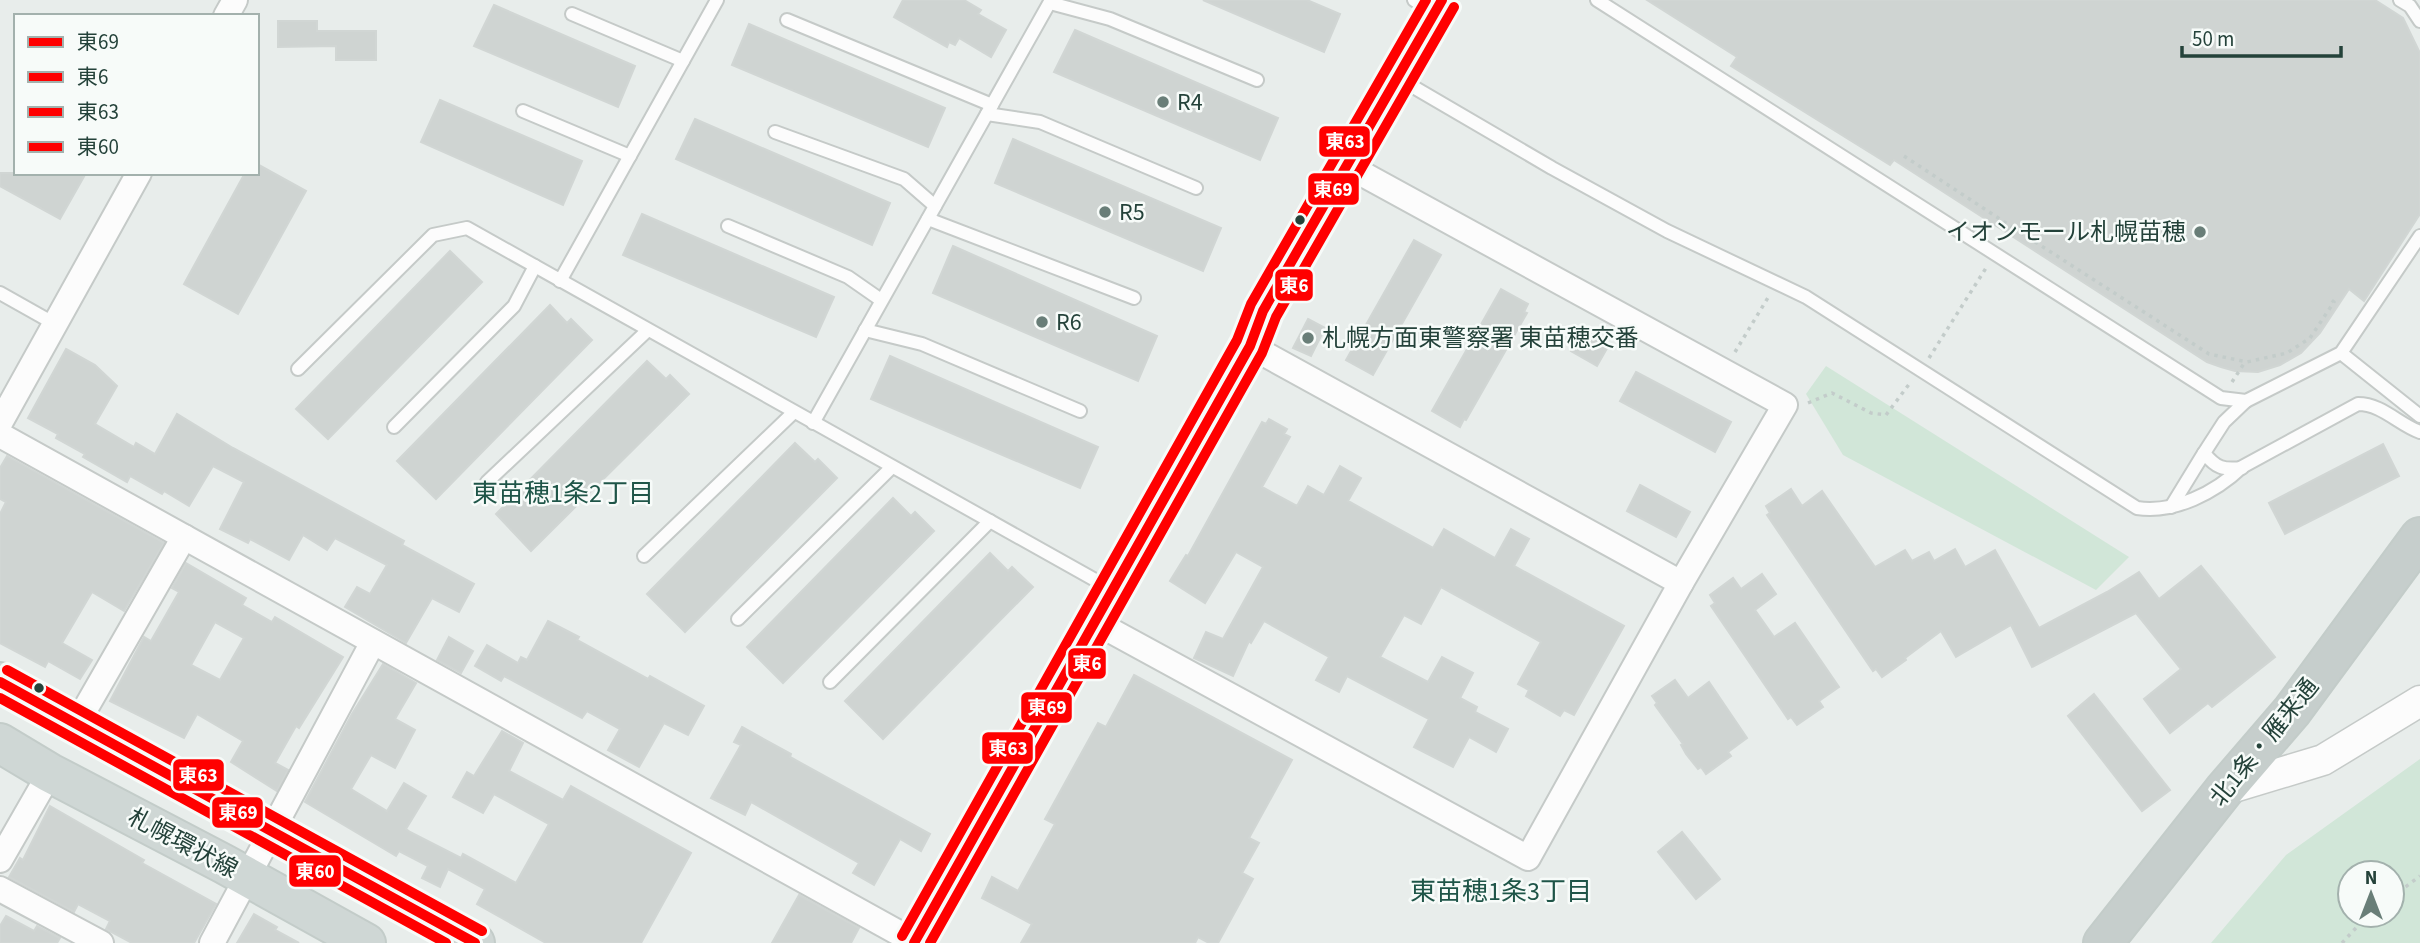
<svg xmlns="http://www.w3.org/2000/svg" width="2420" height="943" font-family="'Source Sans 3','Noto Sans JP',sans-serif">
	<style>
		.green { fill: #d1e6d8; fill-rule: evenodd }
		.building { fill: #cfd4d2; stroke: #d1d6d4; stroke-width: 2; fill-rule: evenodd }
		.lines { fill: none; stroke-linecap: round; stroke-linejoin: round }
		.service-casing { stroke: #c5cac8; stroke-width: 16 }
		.minor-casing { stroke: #c5cac8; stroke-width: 28 }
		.tertiary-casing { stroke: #c5cac8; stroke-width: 33 }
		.primary-casing { stroke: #c3ccc9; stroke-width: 42 }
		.trunk-casing { stroke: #c3ccc9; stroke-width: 42 }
		.path { stroke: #c3ccca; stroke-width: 3.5; stroke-dasharray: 3.5 5; stroke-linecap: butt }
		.service { stroke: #fcfcfc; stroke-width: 12 }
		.minor { stroke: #fcfcfc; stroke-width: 24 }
		.tertiary { stroke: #fcfcfc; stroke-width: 30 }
		.primary { stroke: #cfd7d5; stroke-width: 38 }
		.trunk { stroke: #c6cecc; stroke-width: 38 }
		.bus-1-casing { stroke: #f7fbf9; stroke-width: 16 }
		.bus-2-casing { stroke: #f7fbf9; stroke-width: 16 }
		.bus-3-casing { stroke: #f7fbf9; stroke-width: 16 }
		.bus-4-casing { stroke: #f7fbf9; stroke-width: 16 }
		.bus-1 { stroke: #f00; stroke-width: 10 }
		.bus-2 { stroke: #f00; stroke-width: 10 }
		.bus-3 { stroke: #f00; stroke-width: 10 }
		.bus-4 { stroke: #f00; stroke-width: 10 }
		.poi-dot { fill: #697e78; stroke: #f7fbf9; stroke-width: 2.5 }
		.bus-dot { fill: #24423a; stroke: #f7fbf9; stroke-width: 2.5 }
		.labels { text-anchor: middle; stroke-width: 5; stroke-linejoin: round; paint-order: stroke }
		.poi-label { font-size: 24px; fill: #24423a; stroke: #f7fbf9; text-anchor: start }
		.street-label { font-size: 24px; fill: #24423a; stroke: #f7fbf9 }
		.neighbourhood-label { font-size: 26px; fill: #1f5548; stroke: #f7fbf9 }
		.line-badge { stroke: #f7fbf9; stroke-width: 2.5 }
		.badge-label { font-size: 19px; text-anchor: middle; font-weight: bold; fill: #fff }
	</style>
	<rect width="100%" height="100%" fill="#e8edeb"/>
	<g class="green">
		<path d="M1826 366 2129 557 2096 590 1843 455 1806 394Z"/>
		<path d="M2420 759V943H2211L2286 855ZM2350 873H2392V915H2350Z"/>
	</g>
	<g class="building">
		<path d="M903 0H964L981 10 978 14 1006 30 991 57 959 38 955 45 949 42 947 47 894 17Z"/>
		<path d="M1203 0H1307L1340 14 1324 52Z"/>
		<path d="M1647 0H2375L2403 18 2420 53V214L2364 301 2349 289 2320 333 2301 353 2280 365 2258 372 2235 371 2221 367 2207 362 1894 160 1890 165 1731 66 1737 57Z"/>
		<path d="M494 5 635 66 618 107 474 46Z"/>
		<path d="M278 21H317V31H376V60H336V46L278 47Z"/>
		<path d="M749 24 945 108 928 147 732 65Z"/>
		<path d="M1075 30 1278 118 1260 160 1054 72Z"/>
		<path d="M440 100 582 161 563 205 421 142Z"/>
		<path d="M695 119 890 203 872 245 676 159Z"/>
		<path d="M1013 139 1221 228 1203 271 995 183Z"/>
		<path d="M257 164 306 191 238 314 184 284 245 173H257Z"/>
		<path d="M0 173H86L60 219 0 186Z"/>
		<path d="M642 214 834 297 816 337 623 255Z"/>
		<path d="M1414 240 1441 255 1373 375 1346 360Z"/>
		<path d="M953 246 1157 336 1138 381 933 293Z"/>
		<path d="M450 251 482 282 328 439 296 409Z"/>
		<path d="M1501 289 1528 304 1524 312 1527 313 1466 420 1464 419 1460 427 1432 411Z"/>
		<path d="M550 305 567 323 571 319 592 340 436 499 397 461Z"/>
		<path d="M1308 319 1325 328 1311 356 1293 348Z"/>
		<path d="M1582 331 1609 345 1597 366 1571 351Z"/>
		<path d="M66 349 95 365 117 386 95 424 134 447 136 443 155 454 177 414 233 448 404 541 402 545 474 584 459 612 432 598 406 643 345 607 357 587 370 594 387 565 335 538 327 550 303 535 289 560 250 539 248 543 220 529 244 482 213 466 189 506 164 491 162 494 130 476 127 482 83 457 85 454 56 438 58 434 28 418Z"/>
		<path d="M890 356 1098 447 1080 488 871 399Z"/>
		<path d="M647 361 666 379 670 375 689 394 531 551 496 514Z"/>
		<path d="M1636 372 1731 422 1715 452 1620 401Z"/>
		<path d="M1269 419 1287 429 1284 434 1290 437 1262 487 1297 506 1308 486 1324 495 1340 466 1361 478 1348 501 1433 548 1444 529 1495 558 1511 529 1529 539 1514 566 1624 626 1574 715 1564 710 1560 716 1526 696 1529 690 1518 684 1541 642 1441 587 1421 624 1404 615 1380 657 1428 682 1442 657 1473 673 1460 698 1477 707 1475 712 1508 729 1496 752 1469 737 1453 767 1414 747 1429 719 1347 676 1339 692 1316 680 1329 657 1264 621 1251 643 1249 641 1233 676 1194 658 1206 632 1223 639 1263 567 1236 552 1205 603 1170 581 1186 555 1188 556 1262 422 1266 424Z"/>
		<path d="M795 443 815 462 818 459 837 478 685 632 647 594Z"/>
		<path d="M2383 444 2399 476 2285 534 2269 503Z"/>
		<path d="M7 456 164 543 124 611 92 592 62 643 92 660 80 679 48 661 45 667 0 643V514L6 502 0 499V468Z"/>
		<path d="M1640 485 1690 512 1676 537 1627 511Z"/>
		<path d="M1791 489 1802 506 1822 491 1875 567 1905 550 1912 561 1929 552 1934 561 1955 549 1965 567 1995 550 2039 628 2107 592 2139 572 2159 599 2201 566 2275 657 2212 707 2208 703 2170 733 2144 699 2181 669 2136 613 2032 667 2011 625 1956 657 1941 631 1905 658 1906 660 1882 677 1876 669 1873 671 1767 515 1770 513 1766 506Z"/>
		<path d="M893 498 911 516 915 512 934 531 783 683 747 647Z"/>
		<path d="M990 553 1008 571 1012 567 1033 587 883 739 845 701Z"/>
		<path d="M186 563 246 598 242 605 272 622 275 617 343 657 299 728 296 726 275 763 288 770 277 791 231 762 243 741 197 714 184 738 110 701 144 637 151 641 179 592 172 588ZM215 622 244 638 220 680 191 665Z"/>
		<path d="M1762 574 1776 594 1755 610 1774 637 1795 623 1839 687 1819 701 1823 707 1797 725 1791 717 1788 719 1711 606 1715 603 1710 595 1733 578 1741 589Z"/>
		<path d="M548 621 579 637 577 640 648 679 650 676 704 706 688 735 664 723 639 767 608 750 620 729 587 711 582 718 504 676 501 681 475 666 487 645 518 663 521 657 527 660Z"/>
		<path d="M449 637 473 651 461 673 437 660Z"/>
		<path d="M383 664 416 683 395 719 415 730 395 768 371 755 351 789 387 811 404 783 426 796 406 829 410 832 461 858 463 854 516 883 549 824 494 794 483 813 453 797 467 772 474 776 502 731 523 743 509 771 563 800 571 786 691 853 641 943H546L477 904 485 889 448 869 440 887 422 878 428 866 399 851 396 856 305 802 352 714Z"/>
		<path d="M1134 675 1292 760 1249 838 1259 843 1242 873 1253 879 1218 943H1209L1198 937 1195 943H1021L1032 924 982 898 992 877 1018 891 1055 824 1045 819 1098 723 1106 727Z"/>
		<path d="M1675 680 1688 698 1709 682 1747 738 1728 752 1731 756 1706 774 1701 767 1698 769 1686 754 1681 745 1683 744 1655 705 1657 703 1652 696Z"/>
		<path d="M2094 694 2170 790 2142 811 2068 716Z"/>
		<path d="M742 727 791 754 790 757 930 834 921 851 900 839 874 885 853 873 859 863 751 802 745 815 711 798 741 745 734 742Z"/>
		<path d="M50 806 144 860 142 863 216 904 194 943H132L106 929 110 921 78 904 74 912 9 877 20 858 23 860Z"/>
		<path d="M1682 832 1720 879 1696 899 1658 852Z"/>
		<path d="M799 895 859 928 851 943H772Z"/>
		<path d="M254 914 277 927 275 930 299 943H237Z"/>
		<path d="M6 916 34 931 37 926 60 938 57 943H0V926Z"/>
	</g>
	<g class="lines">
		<defs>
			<g id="service">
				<path d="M1414 0 1435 12"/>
				<path d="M1597 0 2221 398 2246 401 2341 353 2420 236"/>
				<path d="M2400 0 2410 6 2420 21"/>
				<path d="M1050 3 1110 19 1257 80"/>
				<path d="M572 14 683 61"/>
				<path d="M787 20 992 105"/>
				<path d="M1398 78 1552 168 1667 231 1806 297 2137 508C2174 514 2216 492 2242 467L2358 404C2382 404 2398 424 2420 432"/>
				<path d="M523 111 630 156"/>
				<path d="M987 114 1040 122 1196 188"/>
				<path d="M775 132 904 179 935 206"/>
				<path d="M928 219 1134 298"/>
				<path d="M728 226 848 277 881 300"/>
				<path d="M560 281 717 0"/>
				<path d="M0 293 55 324"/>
				<path d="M865 330 922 344 1080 411"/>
				<path d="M2341 353 2420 416"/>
				<path d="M298 369 433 235 467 228 1113 590"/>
				<path d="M813 423 1051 0"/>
				<path d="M394 427 514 306 535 266"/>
				<path d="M2242 468C2223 470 2216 468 2204 453L2224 422 2246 401"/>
				<path d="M487 482 648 330"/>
				<path d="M2171 507 2204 453"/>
				<path d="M644 556 794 412"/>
				<path d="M738 619 892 467"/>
				<path d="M830 682 990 521"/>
			</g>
			<g id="minor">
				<path d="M226 16 235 0"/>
				<path d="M1250 346 1681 583"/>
				<path d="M0 423 139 173"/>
				<path d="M0 435 915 942"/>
				<path d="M1095 622 1528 858 1681 583 1785 405 1348 166"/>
				<path d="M76 725 184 537"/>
				<path d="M0 860 50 773"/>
				<path d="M0 889 101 943"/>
				<path d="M212 943 373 642"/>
			</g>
			<g id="tertiary">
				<path d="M2224 790 2323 760 2420 701"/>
				<path d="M914 943 1250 346 1263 311 1442 0"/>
			</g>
			<g id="primary">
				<path d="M0 682 475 943"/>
				<path d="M0 743 50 773 224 864 366 943"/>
			</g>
			<path id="trunk" d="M2103 943 2224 790 2292 711 2420 537"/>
		</defs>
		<use href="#service" class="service-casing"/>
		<use href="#minor" class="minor-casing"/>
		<use href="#tertiary" class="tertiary-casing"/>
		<use href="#primary" class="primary-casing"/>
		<use href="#trunk" class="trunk-casing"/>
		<g class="path">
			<path d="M1904 156 2012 227"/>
			<path d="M2004 240 2012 227 2209 354 2247 362 2287 353 2310 338 2334 302 2329 298"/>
			<path d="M1735 352 1769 296"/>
			<path d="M1929 358 1986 268"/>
			<path d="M2232 382 2245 362"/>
			<path d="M1808 403 1832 393 1871 413 1886 415 1910 383"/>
			<path d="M2392 897 2420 876"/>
			<path d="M2342 943 2368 915"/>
		</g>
		<use href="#service" class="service"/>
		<use href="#minor" class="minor"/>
		<use href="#tertiary" class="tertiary"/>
		<use href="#primary" class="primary"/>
		<use href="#trunk" class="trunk"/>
		<defs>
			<g id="bus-1">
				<path d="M0 682 475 943"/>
				<path d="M914 943 1250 346 1263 311 1442 0"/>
			</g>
			<path id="bus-2" d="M930 943 1262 353 1276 317 1454 7"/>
			<g id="bus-3">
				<path d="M7 670 482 931"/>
				<path d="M902 936 1237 340 1251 304 1426 0"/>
			</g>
			<path id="bus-4" d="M0 698 446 943"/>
		</defs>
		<use href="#bus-1" class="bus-1-casing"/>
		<use href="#bus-2" class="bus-2-casing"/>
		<use href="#bus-3" class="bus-3-casing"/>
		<use href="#bus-4" class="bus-4-casing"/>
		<use href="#bus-1" class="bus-1"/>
		<use href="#bus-2" class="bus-2"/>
		<use href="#bus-3" class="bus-3"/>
		<use href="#bus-4" class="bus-4"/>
	</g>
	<g class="poi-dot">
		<circle cx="1163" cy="102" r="7"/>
		<circle cx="1105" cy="212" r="7"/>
		<circle cx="2200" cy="232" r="7"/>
		<circle cx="1042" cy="322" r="7"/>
		<circle cx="1308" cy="338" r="7"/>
	</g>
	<g class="bus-dot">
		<circle cx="1300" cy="220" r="6"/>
		<circle cx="39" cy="688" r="6"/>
	</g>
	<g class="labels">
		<g class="poi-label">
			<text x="1177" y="110">R4</text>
			<text x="1119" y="220">R5</text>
			<text x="2186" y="240" text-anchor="end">イオンモール札幌苗穂</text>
			<text x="1056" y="330">R6</text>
			<text x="1322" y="346">札幌方面東警察署 東苗穂交番</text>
		</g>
		<g class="street-label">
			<text transform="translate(2264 742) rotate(-51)" y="8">北1条・雁来通</text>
			<text transform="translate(183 843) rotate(28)" y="8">札幌環状線</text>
		</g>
		<g class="neighbourhood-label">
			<text x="563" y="502">東苗穂1条2丁目</text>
			<text x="1501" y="900">東苗穂1条3丁目</text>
		</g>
	</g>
	<g class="line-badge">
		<rect x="1318" y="125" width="53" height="33" rx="7" fill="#f00"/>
		<rect x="1307" y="172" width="53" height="34" rx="7" fill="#f00"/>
		<rect x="1274" y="268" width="40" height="34" rx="7" fill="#f00"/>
		<rect x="1067" y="647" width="40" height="33" rx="7" fill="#f00"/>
		<rect x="1020" y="691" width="53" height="33" rx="7" fill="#f00"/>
		<rect x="981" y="731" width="53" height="34" rx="7" fill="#f00"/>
		<rect x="172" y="758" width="53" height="34" rx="7" fill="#f00"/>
		<rect x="211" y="796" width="53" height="33" rx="7" fill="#f00"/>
		<rect x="288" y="854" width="54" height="34" rx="7" fill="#f00"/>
	</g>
	<g class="badge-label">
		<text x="1345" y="148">東63</text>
		<text x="1333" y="196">東69</text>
		<text x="1294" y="292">東6</text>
		<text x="1087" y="670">東6</text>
		<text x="1047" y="714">東69</text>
		<text x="1008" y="755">東63</text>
		<text x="198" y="782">東63</text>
		<text x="238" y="819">東69</text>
		<text x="315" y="878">東60</text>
	</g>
	<rect x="14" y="14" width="245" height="161" fill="#f7fbf9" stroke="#a3b1ad" stroke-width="2"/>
	<rect x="28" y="37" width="35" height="10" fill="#ff0000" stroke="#a3b1ad" stroke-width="2"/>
	<text x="77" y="49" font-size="21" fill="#24423a">東69</text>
	<rect x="28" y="72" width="35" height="10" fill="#ff0000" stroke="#a3b1ad" stroke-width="2"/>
	<text x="77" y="84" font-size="21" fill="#24423a">東6</text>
	<rect x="28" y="107" width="35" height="10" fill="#ff0000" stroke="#a3b1ad" stroke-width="2"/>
	<text x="77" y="119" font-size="21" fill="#24423a">東63</text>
	<rect x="28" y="142" width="35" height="10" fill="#ff0000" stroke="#a3b1ad" stroke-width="2"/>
	<text x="77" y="154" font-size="21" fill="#24423a">東60</text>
	<g transform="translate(2371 894)"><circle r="33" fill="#f7fbf9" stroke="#a3b1ad" stroke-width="2"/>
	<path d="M0-5L12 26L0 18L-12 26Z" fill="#697e78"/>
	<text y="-10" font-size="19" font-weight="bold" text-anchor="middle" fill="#24423a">N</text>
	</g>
	<path d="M2182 46v10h159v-10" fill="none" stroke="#24423a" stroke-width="3.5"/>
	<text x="2192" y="46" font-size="21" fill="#24423a" stroke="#f7fbf9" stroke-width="5" paint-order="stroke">50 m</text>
</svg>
